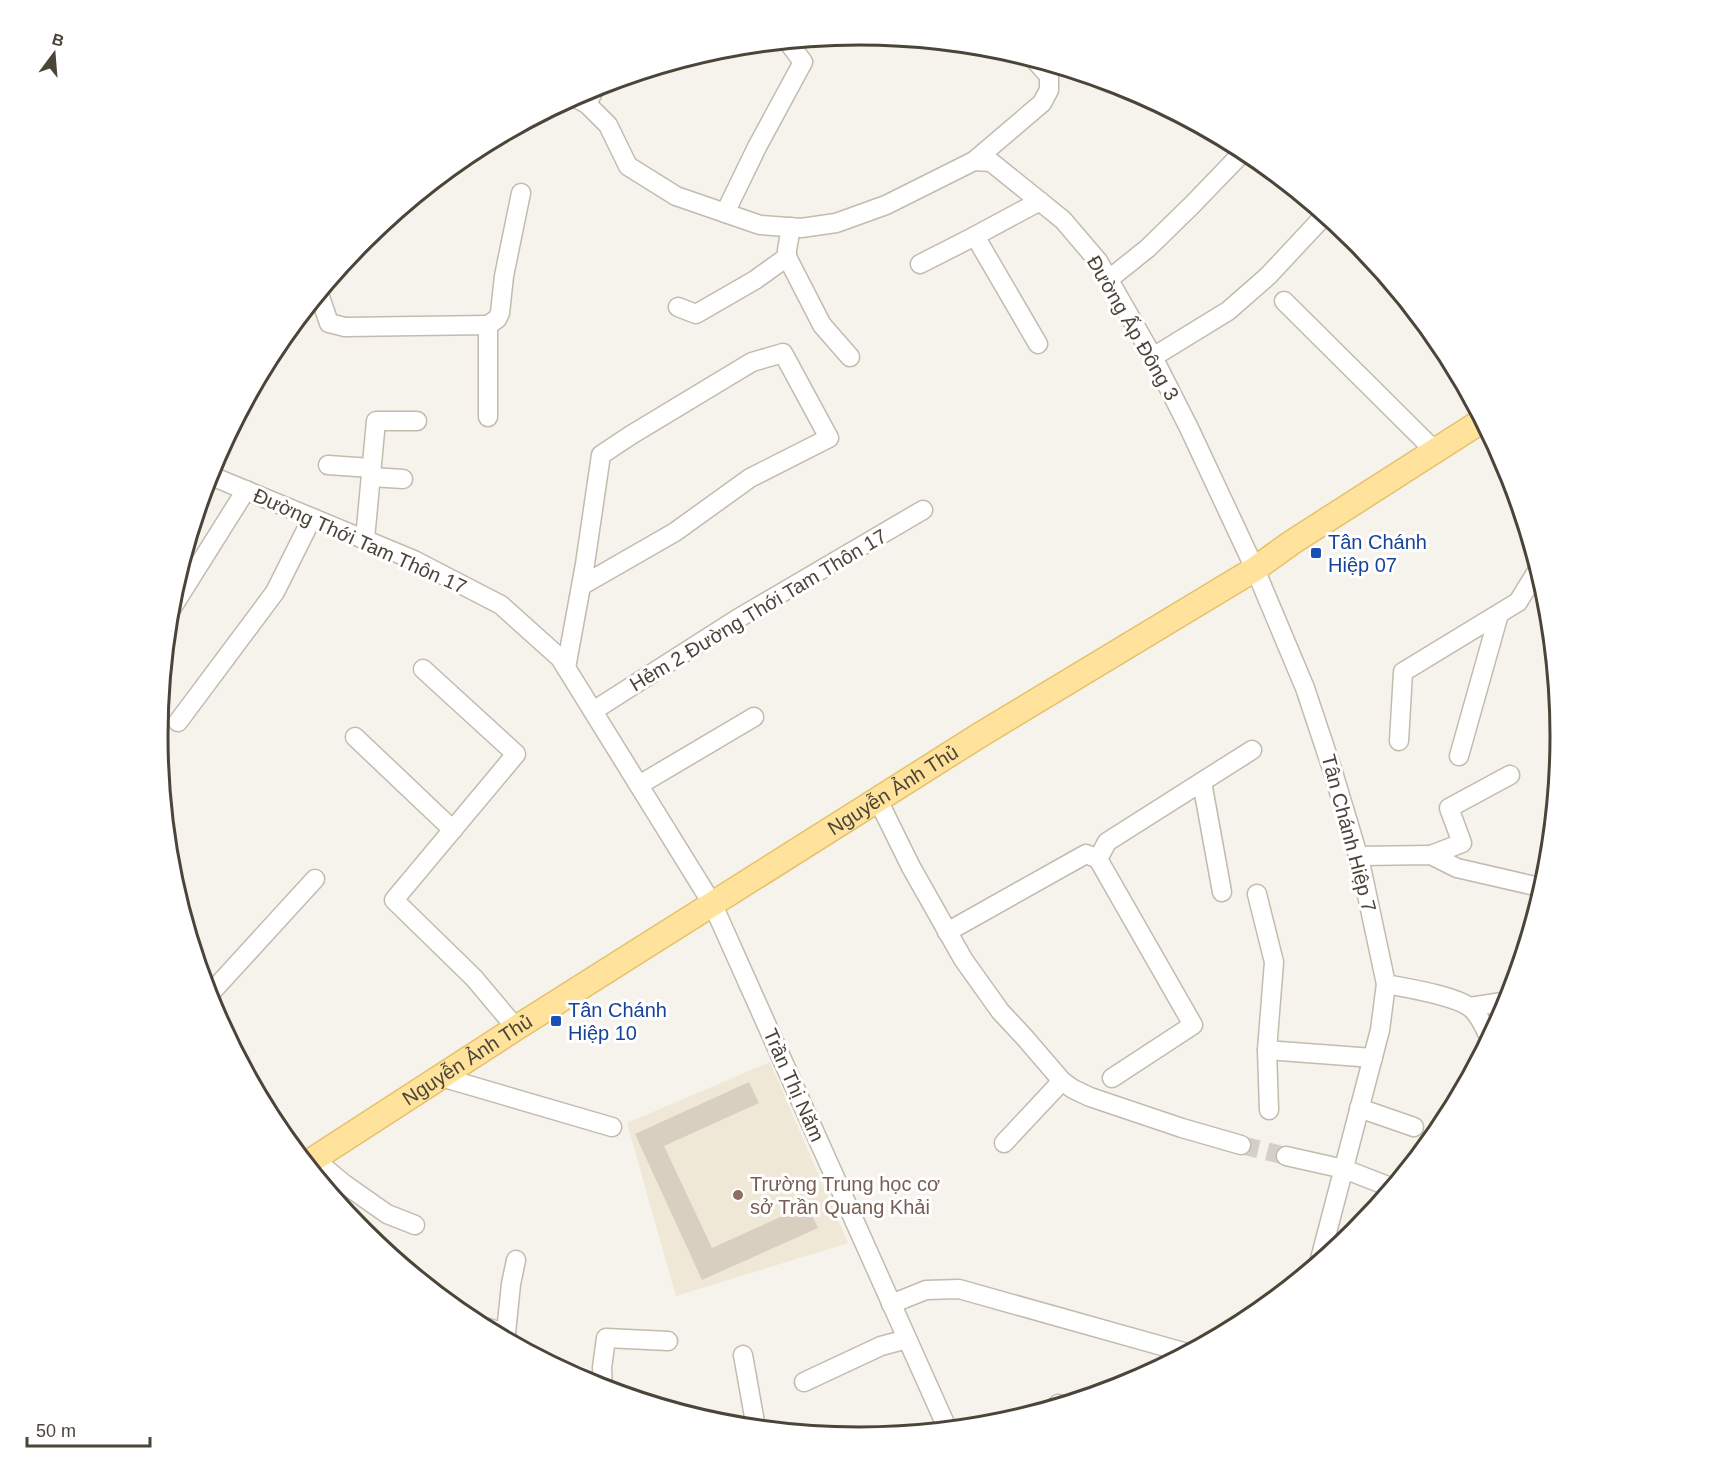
<svg xmlns="http://www.w3.org/2000/svg" width="1719" height="1473" font-family="Helvetica,sans-serif">
	<style>
		.education { fill: #efe8d6 }
		.building { fill: #d8cfc1 }
		.lines { fill: none; stroke-linecap: round; stroke-linejoin: round }
		.minor-tunnel { stroke: #d4d0c8; stroke-width: 18; stroke-dasharray: 18 9; stroke-linecap: butt }
		.minor-casing { stroke: #c2bbae; stroke-width: 21 }
		.major-casing { stroke: #e6c16a; stroke-width: 27 }
		.minor { stroke: #fff; stroke-width: 18 }
		.major { stroke: #ffe39c; stroke-width: 24 }
		.transit-dot { fill: #1a4fb4; stroke: #fff; stroke-width: 2 }
		.education-dot { fill: #8d6e63; stroke: #fff; stroke-width: 2 }
		.labels { text-anchor: middle; stroke-width: 6; stroke-linejoin: round; paint-order: stroke }
		.street-label { font-size: 20px; fill: #4b4439; stroke: #fff }
		.transit-label { font-size: 20px; fill: #164399; stroke: #fff; text-anchor: start }
		.education-label { font-size: 20px; fill: #785e54; stroke: #fff; text-anchor: start }
		.rim { fill: none; stroke: #4b4439; stroke-width: 3 }
	</style>
	<rect width="100%" height="100%" fill="#f6f3ec"/>
	<path class="education" d="M770 1062 848 1243 676 1296 627 1123Z"/>
	<path class="building" d="M749 1082 759 1103 664 1146 712 1248 807 1205 818 1228 702 1280 635 1134Z"/>
	<g class="lines">
		<path class="minor-tunnel" d="M1241 1145 1286 1156"/>
		<defs>
			<g id="minor">
				<path d="M574 97 587 104 608 125 628 166 676 196 760 225 801 228 836 223 886 205 974 161 991 162 1063 220 1098 261 1153 357 1189 428 1255 569 1305 688 1333 772 1360 862 1386 984C1406 988 1460 996 1473 1010 1481 1018 1485 1029 1490 1039"/>
				<path d="M587 104 596 86"/>
				<path d="M974 161 1042 103 1049 90V76L1034 59"/>
				<path d="M725 213 757 147 803 62 788 42"/>
				<path d="M787 257 822 325 850 357"/>
				<path d="M920 264 975 236"/>
				<path d="M1108 280 1148 248 1192 205 1245 150"/>
				<path d="M319 294 329 323 345 327 488 325V417"/>
				<path d="M1284 301 1435 451"/>
				<path d="M678 307 696 314 755 280 787 257V250L791 227"/>
				<path d="M488 325 497 319 500 313 504 276 521 193"/>
				<path d="M1038 344 975 236 1040 201"/>
				<path d="M1153 357 1228 311 1268 276 1325 215"/>
				<path d="M328 465 371 468"/>
				<path d="M209 475 414 560 501 605 560 658 713 905 948 1430"/>
				<path d="M371 477 403 479"/>
				<path d="M365 539 376 421H417"/>
				<path d="M170 611 246 490"/>
				<path d="M566 668 585 564 601 455 631 435 752 362 783 353 829 438 750 478 675 532 581 586"/>
				<path d="M423 669 516 754 394 900 474 978 516 1028"/>
				<path d="M593 711 737 619 923 510"/>
				<path d="M178 722 275 592 312 518"/>
				<path d="M355 737 453 830"/>
				<path d="M1399 741 1403 672 1518 602 1539 568"/>
				<path d="M1459 756 1499 614"/>
				<path d="M1202 782 1222 892"/>
				<path d="M639 785 754 717"/>
				<path d="M878 800 911 867 963 959 1000 1011 1026 1039 1062 1081 1073 1089 1090 1097 1182 1128 1241 1145"/>
				<path d="M1431 855 1462 843 1449 808 1510 775"/>
				<path d="M1359 856 1431 855 1457 868 1544 888"/>
				<path d="M1098 859 1107 842 1252 750"/>
				<path d="M1257 894 1274 962 1267 1050 1373 1058"/>
				<path d="M947 932 1086 854 1098 859 1193 1025 1112 1078"/>
				<path d="M208 996 315 879"/>
				<path d="M1470 1007 1509 1001"/>
				<path d="M1267 1050 1269 1110"/>
				<path d="M441 1077 612 1127"/>
				<path d="M1359 1108 1414 1127"/>
				<path d="M1004 1143 1062 1081"/>
				<path d="M1286 1156 1344 1169 1393 1188"/>
				<path d="M314 1159 343 1183 387 1214 415 1225"/>
				<path d="M1319 1263 1380 1030 1386 984"/>
				<path d="M891 1304 926 1290 959 1289 1187 1353"/>
				<path d="M481 1326 506 1333V1340"/>
				<path d="M506 1333 511 1284 516 1260"/>
				<path d="M743 1355 756 1428"/>
				<path d="M804 1382 881 1346 907 1339"/>
				<path d="M603 1389 602 1368 606 1338 668 1341"/>
				<path d="M1058 1404 1062 1405"/>
			</g>
			<g id="major">
				<path id="s1" d="M306 1164 516 1028 980 735 1255 569 1291 543 1483 420"/>
			</g>
		</defs>
		<use href="#minor" class="minor-casing"/>
		<use href="#major" class="major-casing"/>
		<use href="#minor" class="minor"/>
		<use href="#major" class="major"/>
	</g>
	<g class="transit-dot">
		<rect x="1310" y="547" width="12" height="12" rx="3"/>
		<rect x="550" y="1015" width="12" height="12" rx="3"/>
	</g>
	<circle class="education-dot" cx="738" cy="1195" r="6"/>
	<g class="labels">
		<g class="street-label">
			<text transform="translate(1133 328) rotate(60)" y="7">Đường Ấp Đông 3</text>
			<text transform="translate(360 541) rotate(24)" y="7">Đường Thới Tam Thôn 17</text>
			<text transform="translate(758 610) rotate(-31)" y="7">Hẻm 2 Đường Thới Tam Thôn 17</text>
			<text dy="7" stroke="none"><textPath href="#s1" startOffset="696">Nguyễn Ảnh Thủ</textPath></text>
			<text transform="translate(1349 833) rotate(75)" y="7">Tân Chánh Hiệp 7</text>
			<text dy="7" stroke="none"><textPath href="#s1" startOffset="192">Nguyễn Ảnh Thủ</textPath></text>
			<text transform="translate(794 1085) rotate(66)" y="7">Trần Thị Năm</text>
		</g>
		<g class="transit-label">
			<text x="1328" y="549">Tân Chánh<tspan x="1328" dy="23">Hiệp 07</tspan></text>
			<text x="568" y="1017">Tân Chánh<tspan x="568" dy="23">Hiệp 10</tspan></text>
		</g>
		<g class="education-label">
			<text x="750" y="1191">Trường Trung học cơ<tspan x="750" dy="23">sở Trần Quang Khải</tspan></text>
		</g>
	</g>
	<path d="M0 0H1719V1473H0ZM168 736a691 691 0 1 1 1382 0a691 691 0 1 1-1382 0Z" fill="#fff" fill-rule="evenodd"/>
	<path class="rim" d="M168 736a691 691 0 1 1 1382 0a691 691 0 1 1-1382 0Z"/>
	<g transform="translate(54 54) rotate(16)" stroke="#ffffff" stroke-width="4.5" paint-order="stroke">
	<path d="M0-4.5L10 22L0 15L-10 22Z" fill="#4b4439"/>
	<text y="-9" font-size="16" font-weight="bold" text-anchor="middle" fill="#4b4439">B</text>
	</g>
	<path d="M27 1437v9h123v-9" fill="none" stroke="#4b4439" stroke-width="3"/>
	<text x="36" y="1437" font-size="18" fill="#4b4439" stroke="#ffffff" stroke-width="4.5" paint-order="stroke">50 m</text>
</svg>
